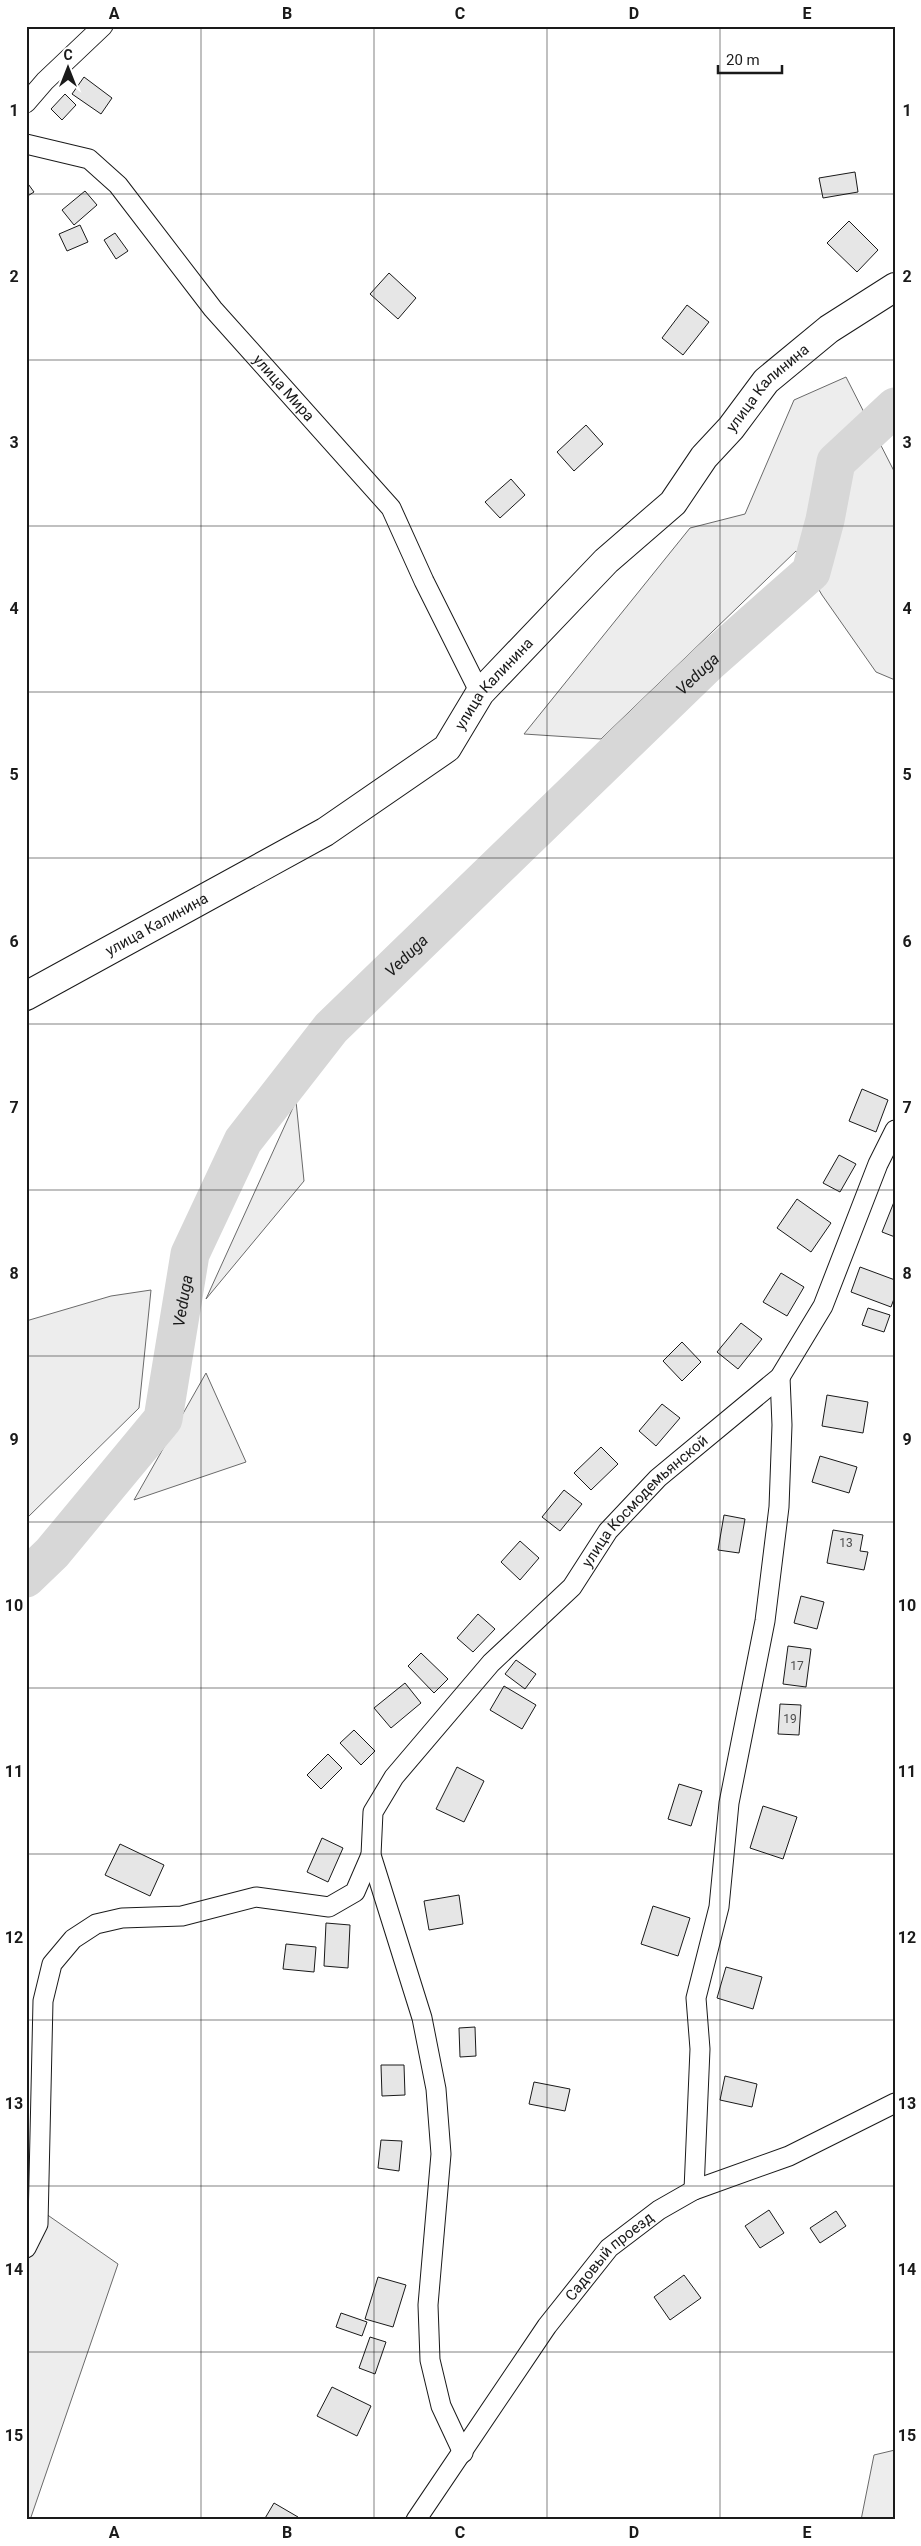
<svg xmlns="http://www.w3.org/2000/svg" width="921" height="2546" font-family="Roboto,sans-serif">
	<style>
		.green { fill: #ededed; stroke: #6a6a6a }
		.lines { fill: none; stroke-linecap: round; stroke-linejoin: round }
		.river { stroke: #d7d7d7; stroke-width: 39 }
		.building { fill: #e6e6e6; stroke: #1a1a1a }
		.street-casing { stroke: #1a1a1a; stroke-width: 21 }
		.secondary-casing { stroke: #1a1a1a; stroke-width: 30 }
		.street { stroke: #fff; stroke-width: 19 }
		.secondary { stroke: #fff; stroke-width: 28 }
		.grid { fill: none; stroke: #1a1a1a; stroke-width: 1; stroke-opacity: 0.55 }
		.labels { text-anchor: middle; stroke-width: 4; stroke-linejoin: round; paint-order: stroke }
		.number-label { font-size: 12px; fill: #4d4d4d }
		.street-label { font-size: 15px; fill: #1a1a1a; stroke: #fff }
		.water-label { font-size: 16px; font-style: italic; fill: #1a1a1a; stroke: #fff }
		.neatline { fill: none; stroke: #1a1a1a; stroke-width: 2 }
		.grid-label { font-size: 16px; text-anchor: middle; font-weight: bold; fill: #1a1a1a }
	</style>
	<rect width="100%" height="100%" fill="#fff"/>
	<g class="green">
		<path d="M846 377 895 473V680L876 672 822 595 796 551 601 739 524 734 690 528 745 514 794 400Z"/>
		<path d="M296 1101 304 1181 206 1299Z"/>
		<path d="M151 1290 139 1408 26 1519V1321L111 1296Z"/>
		<path d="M206 1373 246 1462 134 1500Z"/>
		<path d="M26 2200 118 2264 30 2520H26Z"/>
		<path d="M895 2450V2520H861L874 2455Z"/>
	</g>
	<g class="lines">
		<path class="river" id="s1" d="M26 1578 52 1553 163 1419 190 1254 243 1141 331 1028 708 663 811 572 825 520 836 462 895 407"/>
	</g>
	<g class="building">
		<path d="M84 77 112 98 101 114 72 94Z"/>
		<path d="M65 94 76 105 62 120 51 109Z"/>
		<path d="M855 172 858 192 823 198 819 178Z"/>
		<path d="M26 181 34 192 26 197Z"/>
		<path d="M85 191 97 205 74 225 62 210Z"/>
		<path d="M849 221 878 250 857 272 827 243Z"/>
		<path d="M80 225 88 242 67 251 59 234Z"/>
		<path d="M115 233 128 251 116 259 104 240Z"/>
		<path d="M389 273 416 298 398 319 370 294Z"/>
		<path d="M687 305 709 322 683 355 662 338Z"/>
		<path d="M586 425 603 444 574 471 557 452Z"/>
		<path d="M511 479 525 495 500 518 485 502Z"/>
		<path d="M862 1089 888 1100 876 1132 849 1121Z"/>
		<path d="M839 1155 856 1164 840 1192 823 1183Z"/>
		<path d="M797 1199 831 1223 811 1252 777 1228Z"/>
		<path d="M894 1202H895V1237L882 1232Z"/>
		<path d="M860 1267 895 1280V1296L891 1307 851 1292Z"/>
		<path d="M781 1273 804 1287 787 1316 763 1302Z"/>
		<path d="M868 1308 890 1315 884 1332 862 1325Z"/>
		<path d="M741 1323 762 1339 738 1369 717 1352Z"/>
		<path d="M682 1342 701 1362 682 1381 663 1361Z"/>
		<path d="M827 1395 868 1402 863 1433 822 1426Z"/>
		<path d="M662 1404 680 1418 656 1446 639 1431Z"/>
		<path d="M601 1447 618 1464 591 1490 574 1473Z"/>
		<path d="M820 1456 857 1467 849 1493 812 1482Z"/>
		<path d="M564 1490 582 1504 560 1531 542 1517Z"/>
		<path d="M724 1515 745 1519 739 1553 718 1550Z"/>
		<path d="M833 1530 863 1535 860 1551 868 1552 864 1570 827 1563Z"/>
		<path d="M520 1541 539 1558 520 1580 501 1562Z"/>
		<path d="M801 1596 824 1602 817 1629 794 1623Z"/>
		<path d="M478 1614 495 1629 473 1652 457 1638Z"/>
		<path d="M788 1646 811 1649 806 1687 783 1684Z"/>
		<path d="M421 1653 448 1679 434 1693 408 1666Z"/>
		<path d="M516 1660 536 1674 525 1689 505 1674Z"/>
		<path d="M405 1683 421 1703 391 1728 374 1708Z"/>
		<path d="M504 1686 536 1705 522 1729 490 1710Z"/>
		<path d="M780 1704 801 1705 799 1735 778 1734Z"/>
		<path d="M354 1730 375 1751 361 1765 340 1743Z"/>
		<path d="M328 1754 342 1768 321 1789 307 1775Z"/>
		<path d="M457 1767 484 1781 464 1822 436 1809Z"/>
		<path d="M679 1784 702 1791 691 1826 668 1819Z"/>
		<path d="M763 1806 797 1817 783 1859 750 1848Z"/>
		<path d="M322 1838 343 1848 328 1882 307 1872Z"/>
		<path d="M120 1844 164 1865 150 1896 105 1875Z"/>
		<path d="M459 1895 463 1924 429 1930 424 1901Z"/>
		<path d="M653 1906 690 1918 678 1956 641 1944Z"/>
		<path d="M326 1923 350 1925 348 1968 324 1966Z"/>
		<path d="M286 1944 316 1947 314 1972 283 1969Z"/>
		<path d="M726 1967 762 1977 753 2009 717 1998Z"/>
		<path d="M475 2027 476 2056 460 2057 459 2028Z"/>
		<path d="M381 2065H404L405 2095 382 2096Z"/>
		<path d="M725 2076 757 2084 752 2107 720 2100Z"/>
		<path d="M534 2082 570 2089 565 2111 529 2104Z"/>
		<path d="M381 2140 402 2141 399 2171 378 2168Z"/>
		<path d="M769 2210 784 2233 760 2248 745 2226Z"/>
		<path d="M836 2211 846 2226 820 2243 810 2228Z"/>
		<path d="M684 2275 701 2298 670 2320 654 2297Z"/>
		<path d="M378 2277 406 2285 393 2327 365 2319Z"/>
		<path d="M341 2313 367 2322 362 2336 336 2327Z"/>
		<path d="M370 2337 386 2342 375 2374 359 2368Z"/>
		<path d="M332 2387 371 2406 357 2436 317 2416Z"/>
		<path d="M274 2503 298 2517 296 2520H264Z"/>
	</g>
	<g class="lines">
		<defs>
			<g id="street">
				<path d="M26 103 45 81 103 26"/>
				<path id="s2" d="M26 144 89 159 118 185 213 309 391 508 424 581 480 693"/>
				<path d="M694 2190 700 2049 696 1998 719 1907 729 1803 765 1621 779 1507 782 1425 780 1377"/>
				<path d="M26 2248 38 2224 43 2001 52 1964 73 1939 96 1924 122 1918 182 1916 256 1897 329 1907 355 1892 371 1855"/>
				<path id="s3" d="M463 2453 441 2406 430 2360 428 2305 441 2154 436 2089 422 2018 371 1855 373 1812 394 1777 491 1663 572 1587 608 1531 658 1478 780 1377 823 1306 878 1164 895 1130"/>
				<path id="s4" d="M416 2520 547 2326 609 2248 659 2210 694 2190 789 2156 895 2103"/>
			</g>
			<g id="secondary">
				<path id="s5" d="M26 996 325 832 447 748 480 693 606 561 673 503 704 457 731 428 766 381 829 329 895 287"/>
			</g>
		</defs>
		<use href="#street" class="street-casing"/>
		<use href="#secondary" class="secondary-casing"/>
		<use href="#street" class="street"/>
		<use href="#secondary" class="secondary"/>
	</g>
	<path class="grid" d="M201 26V2520M374 26V2520M547 26V2520M720 26V2520M26 194H895M26 360H895M26 526H895M26 692H895M26 858H895M26 1024H895M26 1190H895M26 1356H895M26 1522H895M26 1688H895M26 1854H895M26 2020H895M26 2186H895M26 2352H895"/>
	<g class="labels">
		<g class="number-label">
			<text x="846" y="1547">13</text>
			<text x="797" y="1670">17</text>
			<text x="790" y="1723">19</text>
		</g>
		<g class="street-label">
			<text dy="5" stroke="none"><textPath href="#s2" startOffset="366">улица Мира</textPath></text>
			<text dy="5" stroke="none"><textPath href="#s5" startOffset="974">улица Калинина</textPath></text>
			<text dy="5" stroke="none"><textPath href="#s5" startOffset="569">улица Калинина</textPath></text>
			<text dy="5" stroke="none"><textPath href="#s5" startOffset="149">улица Калинина</textPath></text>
			<text dy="5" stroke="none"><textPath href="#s3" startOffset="1072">улица Космодемьянской</textPath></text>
			<text dy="5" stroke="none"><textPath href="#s4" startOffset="328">Садовый проезд</textPath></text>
		</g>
		<g class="water-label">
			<text dy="6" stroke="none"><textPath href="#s1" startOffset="1155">Veduga</textPath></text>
			<text dy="6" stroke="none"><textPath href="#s1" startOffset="750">Veduga</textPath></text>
			<text dy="6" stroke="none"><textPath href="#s1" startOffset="330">Veduga</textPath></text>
		</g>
	</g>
	<rect width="921" height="2546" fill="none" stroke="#ffffff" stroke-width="55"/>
	<g transform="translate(68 68)" stroke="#ffffff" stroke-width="4" paint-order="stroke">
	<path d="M0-4L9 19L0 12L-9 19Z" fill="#1a1a1a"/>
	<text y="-8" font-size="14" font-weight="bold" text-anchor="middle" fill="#1a1a1a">С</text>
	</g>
	<path d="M718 65v8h64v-8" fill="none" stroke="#1a1a1a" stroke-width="2.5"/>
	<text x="726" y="65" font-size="15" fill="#1a1a1a" stroke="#ffffff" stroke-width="4" paint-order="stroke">20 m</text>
	<rect x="28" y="28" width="866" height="2490" class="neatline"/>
	<g class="grid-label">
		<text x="114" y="19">A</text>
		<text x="287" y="19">B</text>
		<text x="460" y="19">C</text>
		<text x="634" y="19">D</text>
		<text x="807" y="19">E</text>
		<text x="14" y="116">1</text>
		<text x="907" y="116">1</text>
		<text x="14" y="282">2</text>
		<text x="907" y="282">2</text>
		<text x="14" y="448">3</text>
		<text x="907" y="448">3</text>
		<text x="14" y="614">4</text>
		<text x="907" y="614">4</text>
		<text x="14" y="780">5</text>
		<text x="907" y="780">5</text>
		<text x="14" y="947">6</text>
		<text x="907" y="947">6</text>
		<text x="14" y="1113">7</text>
		<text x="907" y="1113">7</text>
		<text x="14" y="1279">8</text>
		<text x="907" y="1279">8</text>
		<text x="14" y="1445">9</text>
		<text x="907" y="1445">9</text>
		<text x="14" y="1611">10</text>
		<text x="907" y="1611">10</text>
		<text x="14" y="1777">11</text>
		<text x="907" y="1777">11</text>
		<text x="14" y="1943">12</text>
		<text x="907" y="1943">12</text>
		<text x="14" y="2109">13</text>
		<text x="907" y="2109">13</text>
		<text x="14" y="2275">14</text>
		<text x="907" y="2275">14</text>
		<text x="14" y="2441">15</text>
		<text x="907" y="2441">15</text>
		<text x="114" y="2538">A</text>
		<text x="287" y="2538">B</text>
		<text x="460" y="2538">C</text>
		<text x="634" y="2538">D</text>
		<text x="807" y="2538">E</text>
	</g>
</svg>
